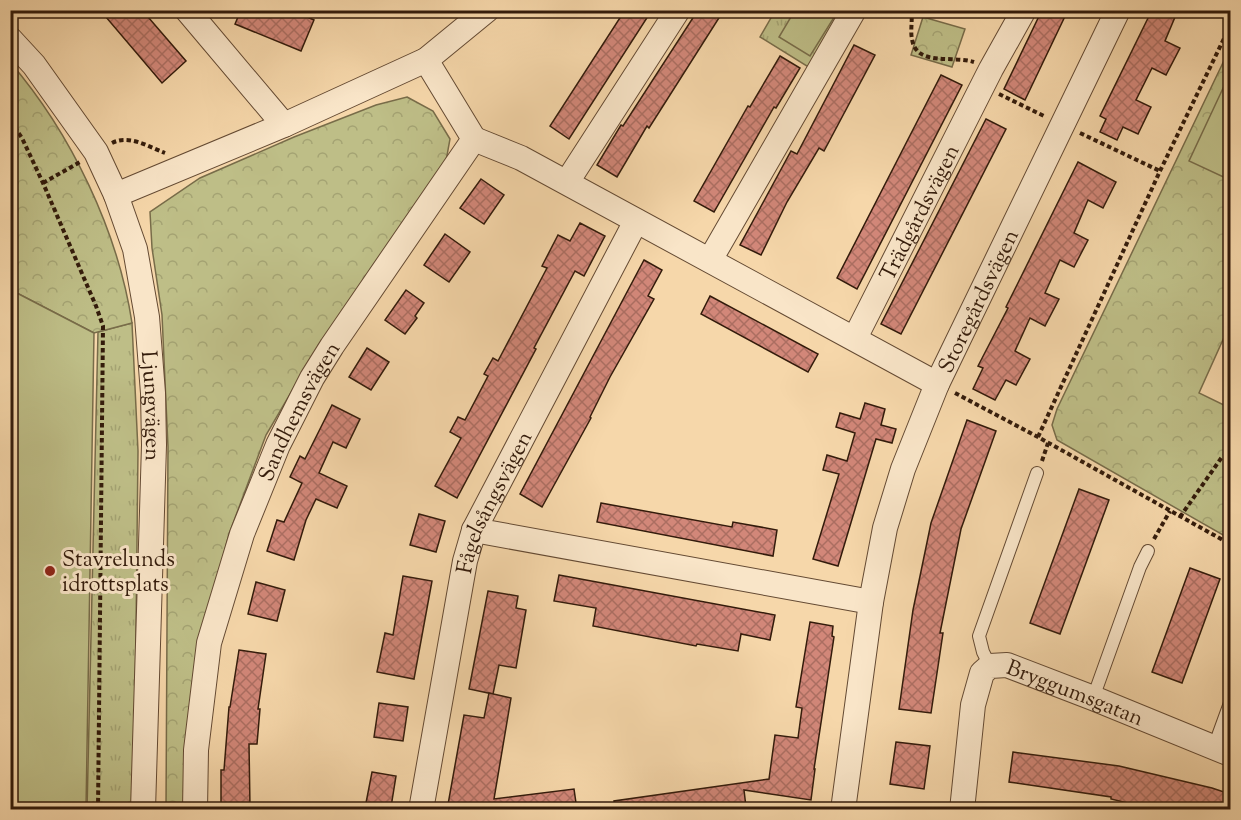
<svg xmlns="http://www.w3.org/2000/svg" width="1241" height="820" font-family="'Sorts Mill Goudy',serif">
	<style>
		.grass { fill: url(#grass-tufts); stroke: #786c49; stroke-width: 1.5 }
		.forest { fill: url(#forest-crowns); stroke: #786c49; stroke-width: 1.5 }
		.pitch { fill: #bebe87; stroke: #786c49; stroke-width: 1.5 }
		.building { fill: url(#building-cross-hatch); stroke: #331b0b; stroke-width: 1.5 }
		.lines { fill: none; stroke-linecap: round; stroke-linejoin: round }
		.lane-casing { stroke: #644a33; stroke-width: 14 }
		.street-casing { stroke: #644a33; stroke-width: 26 }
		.path { stroke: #331b0b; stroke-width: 4; stroke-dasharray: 4.5 3; stroke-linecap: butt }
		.lane { stroke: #f9e5c8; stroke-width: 12 }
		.street { stroke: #f9e5c8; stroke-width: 24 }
		.poi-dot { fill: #8f2418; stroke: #f9e5c8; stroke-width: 2 }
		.labels { text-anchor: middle; stroke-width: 6; stroke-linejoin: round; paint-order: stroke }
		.street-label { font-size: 22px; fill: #331b0b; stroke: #f9e5c8 }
		.poi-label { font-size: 22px; fill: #331b0b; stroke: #f9e5c8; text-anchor: start }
	</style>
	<defs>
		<pattern id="grass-tufts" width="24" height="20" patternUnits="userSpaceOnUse" patternTransform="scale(1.5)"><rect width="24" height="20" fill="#bebe87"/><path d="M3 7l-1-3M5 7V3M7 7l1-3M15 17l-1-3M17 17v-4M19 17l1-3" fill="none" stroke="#a4a373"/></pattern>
		<pattern id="forest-crowns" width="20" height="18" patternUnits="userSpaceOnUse" patternTransform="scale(1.5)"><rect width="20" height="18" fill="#bebe87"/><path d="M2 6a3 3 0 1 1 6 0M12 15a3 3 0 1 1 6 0" fill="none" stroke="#a4a373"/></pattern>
		<pattern id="building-cross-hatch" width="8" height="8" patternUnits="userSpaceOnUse" patternTransform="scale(1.5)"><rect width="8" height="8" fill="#d28779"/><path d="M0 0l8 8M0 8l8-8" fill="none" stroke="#ab6e61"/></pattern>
	</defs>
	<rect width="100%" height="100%" fill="#f6d7aa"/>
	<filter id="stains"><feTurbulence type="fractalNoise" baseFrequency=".00333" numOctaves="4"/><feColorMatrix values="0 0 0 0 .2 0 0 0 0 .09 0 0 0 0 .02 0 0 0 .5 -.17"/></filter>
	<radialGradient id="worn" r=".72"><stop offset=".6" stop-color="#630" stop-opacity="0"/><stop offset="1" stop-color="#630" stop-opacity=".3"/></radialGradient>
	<g class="grass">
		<path d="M775 11H844L810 68 760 37Z"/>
		<path d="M132 323 138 451 134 809 87 810 98 332Z"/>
	</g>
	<g class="forest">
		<path d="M923 17 965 29 952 67 911 55Z"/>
		<path d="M1230 48V324L1199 393 1230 408V539L1057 440 1052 425 1057 409Z"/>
		<path d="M10 62C71 133 118 231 132 323L94 333 11 290Z"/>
		<path d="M407 97 433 111 450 139 446 161 313 355 266 435 229 534 200 644 185 809H166L168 447 162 315 152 248 150 212 200 178 294 137 376 105Z"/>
	</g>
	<g class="pitch">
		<path d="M795 10 838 11 810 56 779 37Z"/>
		<path d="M1225 84 1230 87V180L1189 161Z"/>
		<path d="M11 290 94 333 86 809H11Z"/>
	</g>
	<g class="building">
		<path d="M100 10H142L186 61 162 83Z"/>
		<path d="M241 10H291L314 20 301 51 235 24Z"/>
		<path d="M625 10H652L569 139 550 126Z"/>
		<path d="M698 10H724L649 128 647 126 617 177 597 165 621 125 623 126Z"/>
		<path d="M1042 10H1068L1025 100 1004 89Z"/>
		<path d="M1152 10H1178L1165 41 1180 48 1166 75 1152 68 1136 100 1151 107 1138 134 1123 127 1117 140 1100 132 1106 119 1100 116Z"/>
		<path d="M854 45 875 55 824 151 819 148 787 202 761 255 740 245 791 151 797 154Z"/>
		<path d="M780 56 800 68 776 108 774 107 714 212 694 201 748 106 750 107Z"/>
		<path d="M941 75 962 85 857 289 837 278Z"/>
		<path d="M986 119 1006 129 901 334 881 324Z"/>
		<path d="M1078 162 1116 182 1103 208 1088 200 1074 233 1088 240 1074 267 1060 260 1045 293 1059 299 1045 326 1030 318 1015 351 1030 359 1016 385 1006 380 995 400 973 389 983 368 978 366 1008 308 1006 307Z"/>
		<path d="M481 179 504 195 484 224 460 208Z"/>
		<path d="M580 223 605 236 584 276 575 271 534 348 536 349 457 498 435 486 461 438 450 432 458 417 465 420 488 376 484 374 493 358 498 361 547 268 542 266 558 235 570 241Z"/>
		<path d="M445 234 470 252 449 282 424 265Z"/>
		<path d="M644 260 662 270 648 296 654 299 610 377 590 417 591 418 542 507 520 494Z"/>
		<path d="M406 290 424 303 415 316 417 318 405 334 385 320Z"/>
		<path d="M710 296 818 354 808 372 701 314Z"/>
		<path d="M367 348 389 362 371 390 349 377Z"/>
		<path d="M865 403 885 409 881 425 896 429 892 443 876 439 838 566 813 559 839 474 823 470 827 455 847 461 855 433 836 427 840 413 860 419Z"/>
		<path d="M332 405 360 419 346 448 333 442 319 473 347 486 337 508 316 499 306 520 294 560 267 551 277 520 284 522 302 483 290 477 300 456 305 459Z"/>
		<path d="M967 420 996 431 961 529 940 633H943L931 713 899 709 913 610 931 523Z"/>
		<path d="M1079 489 1109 500 1060 634 1030 623Z"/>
		<path d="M601 503 732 527 733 522 777 530 773 556 597 522Z"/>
		<path d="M419 514 445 521 436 552 410 545Z"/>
		<path d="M1190 568 1220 579 1182 683 1152 672Z"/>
		<path d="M559 575 775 615 770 640 741 634 738 651 697 644 696 646 593 626 596 608 554 601Z"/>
		<path d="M403 576 432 581 414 679 377 672 385 633 393 635Z"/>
		<path d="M256 582 285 590 277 621 248 614Z"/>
		<path d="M488 591 518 596 516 608 526 610 516 668 499 665 493 694 469 689Z"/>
		<path d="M810 622 833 626 832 636 834 637 814 769H815L811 800 744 790 746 807 730 810H615L614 801 769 779 775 735 798 738 802 708 796 707Z"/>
		<path d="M239 650 266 654 258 709H260L257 744H249L250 807H221V770H224L229 707H230Z"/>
		<path d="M489 693 511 698 494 799 574 789 577 810H447L464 715 484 718Z"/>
		<path d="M379 703 408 707 403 741 374 737Z"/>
		<path d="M896 742 930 746 924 789 890 784Z"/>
		<path d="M1013 752 1119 766 1212 788 1230 794V810H1156L1111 799V797L1009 782Z"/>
		<path d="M372 772 396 776 391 807 366 803Z"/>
	</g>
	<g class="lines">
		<defs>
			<g id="lane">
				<path d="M990 666 983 652 979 636 1037 473"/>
				<path d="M1093 698 1140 567 1148 551"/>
				<path d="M1214 747 1230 703"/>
			</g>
			<g id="street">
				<path d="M187 10 284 125"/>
				<path id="s1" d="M10 39 34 65 96 152 116 195 135 249 147 317 153 393 154 445 143 810"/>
				<path d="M474 139 521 158 937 384"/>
				<path d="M567 182 678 10"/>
				<path d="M116 195 284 125 426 60 487 10"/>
				<path d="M710 260 854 10"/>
				<path id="s2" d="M855 338 991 69 1024 10"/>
				<path d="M474 530 871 602"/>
				<path id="s3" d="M195 810 196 750 209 643 242 534 278 445 312 378 332 346 474 139 426 60"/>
				<path id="s4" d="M421 810 465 561 474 530 636 221"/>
				<path id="s5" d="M843 810 871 602 885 528 903 469 937 384 1118 10"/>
				<path id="s6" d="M962 810 973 705 982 673 990 666 1007 665 1093 698 1230 754"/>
			</g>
		</defs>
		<use href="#lane" class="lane-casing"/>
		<use href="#street" class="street-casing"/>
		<g class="path">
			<path d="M911 10C913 20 910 30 912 39 916 67 952 55 974 62"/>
			<path d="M999 94 1044 116"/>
			<path d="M10 121 22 138 43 183 96 306 103 326 98 810"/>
			<path d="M1080 133 1160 171"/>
			<path d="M112 143C129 134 149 147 165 153"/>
			<path d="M43 183 80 162"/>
			<path d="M955 393 1038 437 1230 544"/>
			<path d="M1038 437 1160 171 1230 26"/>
			<path d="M1042 461 1048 443"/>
			<path d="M1180 517 1222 457 1230 453"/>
			<path d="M1154 539 1170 511"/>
		</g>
		<use href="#lane" class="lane"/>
		<use href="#street" class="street"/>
	</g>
	<circle class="poi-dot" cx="50" cy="571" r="6"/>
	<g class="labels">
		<g class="street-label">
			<text dy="8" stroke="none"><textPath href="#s2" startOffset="141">Trädgårdsvägen</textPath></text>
			<text dy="8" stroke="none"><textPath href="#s5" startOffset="531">Storegårdsvägen</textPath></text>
			<text dy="8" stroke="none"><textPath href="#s1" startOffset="405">Ljungvägen</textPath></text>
			<text dy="8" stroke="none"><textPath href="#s3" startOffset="417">Sandhemsvägen</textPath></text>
			<text dy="8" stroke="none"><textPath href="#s4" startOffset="318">Fågelsångsvägen</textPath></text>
			<text dy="8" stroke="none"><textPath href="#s6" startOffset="240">Bryggumsgatan</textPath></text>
		</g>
		<g class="poi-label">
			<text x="62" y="566">Stavrelunds<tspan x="62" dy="25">idrottsplats</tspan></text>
		</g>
	</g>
	<rect width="1241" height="820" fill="none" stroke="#f6d7aa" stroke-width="36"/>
	<rect x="12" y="12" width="1217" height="796" fill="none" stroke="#331b0b" stroke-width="3"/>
	<rect x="18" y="18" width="1205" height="784" fill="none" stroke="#331b0b" stroke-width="1.5"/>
	<rect width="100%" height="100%" filter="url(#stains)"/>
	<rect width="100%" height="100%" fill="url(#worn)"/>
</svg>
